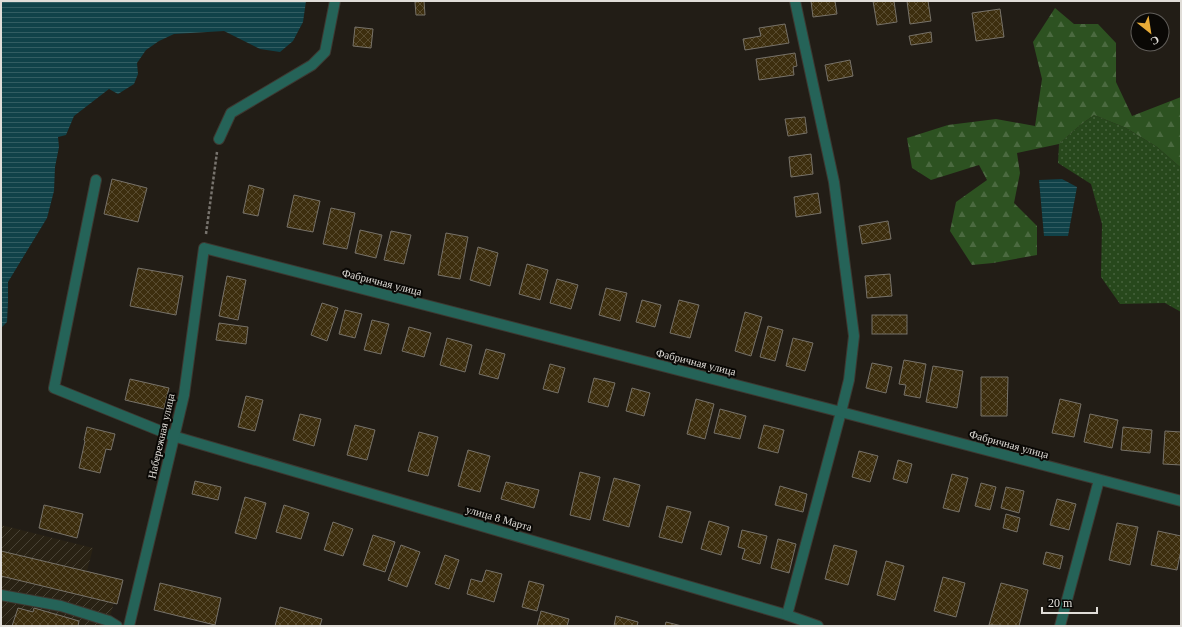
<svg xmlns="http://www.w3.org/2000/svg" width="1182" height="627" font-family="'Times New Roman',serif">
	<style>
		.industrial { fill: url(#industrial-furrows) }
		.grass { fill: url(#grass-dots) }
		.forest { fill: url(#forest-firs) }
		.water { fill: url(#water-rules) }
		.building { fill: url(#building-cross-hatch); stroke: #777269 }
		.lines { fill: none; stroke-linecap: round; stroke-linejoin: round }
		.minor-casing { stroke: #3d3831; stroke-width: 12 }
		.path { stroke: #78746e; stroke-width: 2.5; stroke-dasharray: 3 2; stroke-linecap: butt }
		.minor { stroke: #256358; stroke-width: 10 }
		.labels { text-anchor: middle; stroke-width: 4; stroke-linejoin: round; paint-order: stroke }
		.street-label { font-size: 11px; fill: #e0ddd8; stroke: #0a0805 }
	</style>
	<defs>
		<pattern id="industrial-furrows" width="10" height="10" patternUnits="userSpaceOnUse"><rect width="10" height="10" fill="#292214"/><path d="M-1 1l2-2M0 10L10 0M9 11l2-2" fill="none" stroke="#484235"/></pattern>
		<pattern id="grass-dots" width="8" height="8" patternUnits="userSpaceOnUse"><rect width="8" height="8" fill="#27481c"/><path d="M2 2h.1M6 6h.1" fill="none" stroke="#46623c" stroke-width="1.8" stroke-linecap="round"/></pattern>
		<pattern id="forest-firs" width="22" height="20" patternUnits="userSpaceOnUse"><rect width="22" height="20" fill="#2d5221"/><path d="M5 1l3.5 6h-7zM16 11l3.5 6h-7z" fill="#4b6a40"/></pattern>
		<pattern id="water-rules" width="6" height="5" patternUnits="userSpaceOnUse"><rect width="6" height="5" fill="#104249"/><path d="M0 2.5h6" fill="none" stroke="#325d62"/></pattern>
		<pattern id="building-cross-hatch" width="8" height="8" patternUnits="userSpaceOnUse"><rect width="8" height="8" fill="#3d2e0e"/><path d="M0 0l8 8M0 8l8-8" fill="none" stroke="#594c30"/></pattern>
	</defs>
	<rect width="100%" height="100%" fill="#221d16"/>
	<path class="industrial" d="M1 525 93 548 87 571 123 580 117 604 114 603 107 626H1Z"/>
	<path class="grass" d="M1094 115 1126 128 1157 147 1181 168V312L1165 303 1120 304 1101 277 1102 224 1091 184 1058 163 1059 144 1079 126Z"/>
	<path class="forest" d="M1055 8 1074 24H1098L1116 43V82L1132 116 1181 97V168L1157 147 1126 128 1094 115 1079 126 1059 144 1017 153 1020 173 1014 203 1037 226V255L993 263 972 265 950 231 956 202 987 180 979 165 931 180 912 168 907 138 948 125 996 119 1035 126 1042 79 1033 42Z"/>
	<g class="water">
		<path d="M1 1H306L303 22 293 41 280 52 260 49 224 31 174 34 159 41 146 50 137 63 138 74 134 84 118 94 109 89 74 116 66 135 58 137 59 147 55 167 54 191 47 218 8 282V302L7 322 1 328Z"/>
		<path d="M1062 179 1077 187 1068 236H1044L1039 180Z"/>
	</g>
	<g class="building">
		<path d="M424 1 425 15H416L415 2Z"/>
		<path d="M811 1H835L837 14 813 17Z"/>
		<path d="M873 1H894L897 22 877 25Z"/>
		<path d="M907 1H928L931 21 910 24Z"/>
		<path d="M1000 9 1004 37 976 41 972 13Z"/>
		<path d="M785 24 789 43 745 50 743 39 761 36 759 28Z"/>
		<path d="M355 27 373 29 371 48 353 46Z"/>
		<path d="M931 32 932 42 911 45 909 36Z"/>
		<path d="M795 53 797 66 793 67 794 75 759 80 756 59Z"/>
		<path d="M850 60 853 76 828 81 825 65Z"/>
		<path d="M805 117 807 133 788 136 785 119Z"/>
		<path d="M811 154 813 174 791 177 789 157Z"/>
		<path d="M112 179 147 188 138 222 104 214Z"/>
		<path d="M249 185 264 189 258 216 243 213Z"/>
		<path d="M818 193 821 213 796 217 794 197Z"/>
		<path d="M294 195 320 201 313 232 287 227Z"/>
		<path d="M331 208 355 213 347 249 323 244Z"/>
		<path d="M888 221 891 239 862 244 859 226Z"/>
		<path d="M360 230 382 235 376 258 355 253Z"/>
		<path d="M391 231 411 235 404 264 384 260Z"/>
		<path d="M446 233 468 237 460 279 438 275Z"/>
		<path d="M478 247 498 253 490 286 470 280Z"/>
		<path d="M527 264 548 270 540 300 519 294Z"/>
		<path d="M138 268 183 276 176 315 130 306Z"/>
		<path d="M890 274 892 296 867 298 865 276Z"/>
		<path d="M227 276 246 280 238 320 219 316Z"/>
		<path d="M557 279 578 285 571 309 550 303Z"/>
		<path d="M606 288 627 293 620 321 599 315Z"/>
		<path d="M642 300 661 305 655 327 636 322Z"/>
		<path d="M679 300 699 305 690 338 670 333Z"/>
		<path d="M322 303 338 308 327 341 311 335Z"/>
		<path d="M345 310 362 314 355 338 339 334Z"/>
		<path d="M745 312 762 317 751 356 735 351Z"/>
		<rect x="872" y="315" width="35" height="19"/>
		<path d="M372 320 389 324 381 354 364 350Z"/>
		<path d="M219 323 248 327 246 344 216 340Z"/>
		<path d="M768 326 783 330 775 361 760 357Z"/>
		<path d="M409 327 431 333 424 357 402 351Z"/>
		<path d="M447 338 472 345 465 372 440 365Z"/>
		<path d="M793 338 813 343 805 371 786 366Z"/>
		<path d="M486 349 505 354 498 379 479 374Z"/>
		<path d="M904 360 926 364 920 398 904 395 906 385 899 384Z"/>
		<path d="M872 363 892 367 886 393 866 388Z"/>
		<path d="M550 364 565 368 558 393 543 389Z"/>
		<path d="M933 366 963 371 957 408 926 402Z"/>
		<path d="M981 377H1008L1007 416H981Z"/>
		<path d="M594 378 615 383 608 407 588 402Z"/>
		<path d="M130 379 169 388 164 409 125 400Z"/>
		<path d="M632 388 650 393 644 416 626 411Z"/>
		<path d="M246 396 263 400 255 431 238 427Z"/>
		<path d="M696 399 714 404 705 439 687 434Z"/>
		<path d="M1060 399 1081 404 1074 437 1052 433Z"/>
		<path d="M720 409 746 416 740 439 714 433Z"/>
		<path d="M300 414 321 419 314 446 293 440Z"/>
		<path d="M1090 414 1118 420 1112 448 1084 442Z"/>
		<path d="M355 425 375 430 367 460 347 455Z"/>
		<path d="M764 425 784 430 778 453 758 448Z"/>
		<path d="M87 427 115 434 111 450 106 449 100 473 79 468 85 441 84 440Z"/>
		<path d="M1123 427 1152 430 1150 453 1121 450Z"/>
		<path d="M1165 431 1181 432V465L1163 464Z"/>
		<path d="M419 432 438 437 428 476 408 471Z"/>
		<path d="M468 450 490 456 480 492 458 486Z"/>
		<path d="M859 451 878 456 870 482 852 477Z"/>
		<path d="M898 460 912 464 907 483 893 479Z"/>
		<path d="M580 472 600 477 590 520 570 515Z"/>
		<path d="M952 474 968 478 959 512 943 508Z"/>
		<path d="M614 478 640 485 629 527 603 520Z"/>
		<path d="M195 481 221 487 218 500 192 494Z"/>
		<path d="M506 482 539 490 534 508 501 499Z"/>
		<path d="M981 483 996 487 990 510 975 506Z"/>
		<path d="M780 486 807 494 803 512 775 505Z"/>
		<path d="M1006 487 1024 491 1019 513 1001 508Z"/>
		<path d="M245 497 266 503 256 539 235 533Z"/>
		<path d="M1057 499 1076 504 1069 530 1050 525Z"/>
		<path d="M44 505 83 514 77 538 39 528Z"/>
		<path d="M284 505 309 513 301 539 276 532Z"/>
		<path d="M667 506 691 512 682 543 659 537Z"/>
		<path d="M1006 514 1020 518 1017 532 1003 528Z"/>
		<path d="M709 521 729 527 721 555 701 549Z"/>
		<path d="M333 522 353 529 343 556 324 550Z"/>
		<path d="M1117 523 1138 527 1130 565 1109 560Z"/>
		<path d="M742 530 767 536 760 564 742 559 745 549 738 547Z"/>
		<path d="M1158 531 1181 536V550L1177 570 1151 565Z"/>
		<path d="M373 535 395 542 385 572 363 565Z"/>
		<path d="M778 539 796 544 789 573 771 568Z"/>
		<path d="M401 545 420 552 407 587 388 580Z"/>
		<path d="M834 545 857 551 848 585 825 579Z"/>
		<path d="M1 551 123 580 117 604 1 576Z"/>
		<path d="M1046 552 1063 556 1060 569 1043 564Z"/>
		<path d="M445 555 459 560 449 589 435 584Z"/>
		<path d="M886 561 904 566 895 600 877 595Z"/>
		<path d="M486 570 502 574 494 602 467 594 471 579 482 582Z"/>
		<path d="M943 577 965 583 956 617 934 611Z"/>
		<path d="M529 581 544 585 537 611 522 607Z"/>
		<path d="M160 583 221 598 215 625 154 610Z"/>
		<path d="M1001 583 1028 590 1019 626 989 625Z"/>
		<path d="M280 607 322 619 320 626H275Z"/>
		<path d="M18 608 33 612 34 608 79 621 78 626H12Z"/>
		<path d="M541 611 569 619 567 626H537Z"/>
		<path d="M616 616 638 622 637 626H614Z"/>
		<path d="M666 622 682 626H665Z"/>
	</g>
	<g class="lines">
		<defs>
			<g id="minor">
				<path d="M219 139 231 113 312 65 325 52 335 1"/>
				<path d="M96 180 54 388 173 436 787 615 818 626"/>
				<path d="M1 595 61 606 109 621 117 626"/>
				<path d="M787 615 841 412 849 380 854 336 834 182 795 1"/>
				<path d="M129 626 184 395 204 248 841 412 1181 501"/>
				<path d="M1060 626 1099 480"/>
			</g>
		</defs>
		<use href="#minor" class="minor-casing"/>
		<path class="path" d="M206 234 217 152"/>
		<use href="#minor" class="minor"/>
	</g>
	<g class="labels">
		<g class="street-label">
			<text transform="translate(382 282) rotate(14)" y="4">Фабричная улица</text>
			<text transform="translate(696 362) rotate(14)" y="4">Фабричная улица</text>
			<text transform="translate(161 436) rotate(-77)" y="4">Набережная улица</text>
			<text transform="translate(1009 444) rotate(15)" y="4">Фабричная улица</text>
			<text transform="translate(499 518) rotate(16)" y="4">улица 8 Марта</text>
		</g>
	</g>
	<rect width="1182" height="627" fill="none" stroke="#e0ddd8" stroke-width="4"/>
	<g transform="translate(1150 32) rotate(150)"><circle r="19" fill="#0a0805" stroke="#605d59"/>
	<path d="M0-3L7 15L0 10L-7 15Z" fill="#e8ab37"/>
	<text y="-6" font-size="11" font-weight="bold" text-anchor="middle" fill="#e0ddd8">С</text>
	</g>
	<path d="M1042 607v6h55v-6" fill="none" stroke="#e0ddd8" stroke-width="2"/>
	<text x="1048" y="607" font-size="12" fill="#e0ddd8" stroke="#0a0805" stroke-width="3" paint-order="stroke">20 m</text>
</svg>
